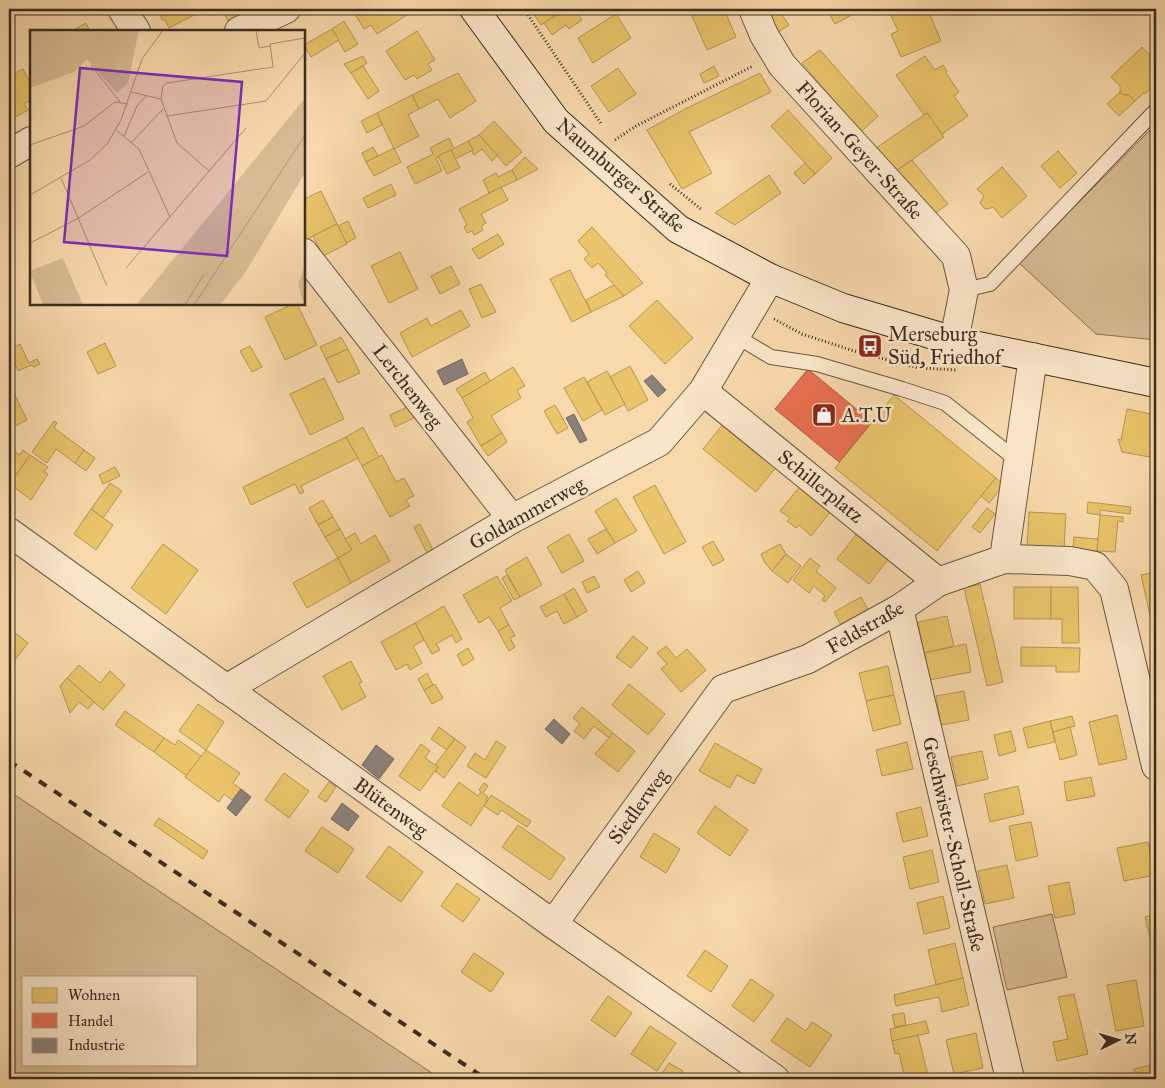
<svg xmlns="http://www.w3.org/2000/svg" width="1165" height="1088" font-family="'IM FELL Great Primer',serif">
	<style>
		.green { fill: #d8bc94; stroke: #8a745a; fill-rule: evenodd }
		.homes { fill: #e9c46a; stroke: #b59654 }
		.shops { fill: #e76f51; stroke: #b45b43 }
		.industry { fill: #8a817c; stroke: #736861 }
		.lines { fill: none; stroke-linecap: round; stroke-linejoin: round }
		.lane-casing { stroke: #6b5744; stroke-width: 16 }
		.street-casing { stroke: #6b5744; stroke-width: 30 }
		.secondary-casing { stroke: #3c2c21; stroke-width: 30 }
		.path { stroke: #3c2c21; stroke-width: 3; stroke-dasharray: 1 2.5; stroke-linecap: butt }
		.lane { stroke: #fae6c9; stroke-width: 14 }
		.street { stroke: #fae6c9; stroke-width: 28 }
		.secondary { stroke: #fae6c9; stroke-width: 28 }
		.rail { stroke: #3c2c21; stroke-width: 4; stroke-dasharray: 9 9; stroke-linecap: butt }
		.labels { text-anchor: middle; stroke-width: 5; stroke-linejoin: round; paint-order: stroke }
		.street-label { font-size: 20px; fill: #3c2c21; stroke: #fae6c9 }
		.poi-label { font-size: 20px; fill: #3c2c21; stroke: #fae6c9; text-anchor: start }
		.inset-road { fill: none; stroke: #ad9474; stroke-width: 1 }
		.view { fill: #7b2cbf; fill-opacity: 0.15; stroke: #7b2cbf; stroke-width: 2.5 }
		.inset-edge { fill: none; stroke: #3c2c21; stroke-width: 2.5 }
	</style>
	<rect width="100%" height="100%" fill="#f8d9ac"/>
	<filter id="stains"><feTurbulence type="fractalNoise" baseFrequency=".004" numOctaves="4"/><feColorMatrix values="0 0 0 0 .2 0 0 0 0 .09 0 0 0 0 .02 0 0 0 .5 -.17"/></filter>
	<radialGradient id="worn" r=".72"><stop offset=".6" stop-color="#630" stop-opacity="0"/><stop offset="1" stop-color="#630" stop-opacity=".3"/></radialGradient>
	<g class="green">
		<path d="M1156 124V340L1096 334 1019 263Z"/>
		<path d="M9 791 441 1079H9ZM24 977H196V1064H24Z"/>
		<path d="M1052 914 1067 977 1007 990 993 927Z"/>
	</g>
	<g class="homes">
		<path d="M159 9H204V10L169 28 165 20H162Z"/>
		<path d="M222 9H244L248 17 230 25Z"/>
		<path d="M358 9H403L407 15 377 34 371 25 364 29 356 16 361 13Z"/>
		<path d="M530 9H566L541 25Z"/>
		<path d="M566 9H575L582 20 569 29 566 25 552 35 544 23Z"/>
		<path d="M709 9H724L736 37 707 50 692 16Z"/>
		<path d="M775 9H778L789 25 778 32 767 14Z"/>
		<path d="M830 9H846L850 16 835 24 827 10Z"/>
		<path d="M888 9H935L929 12 941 41 901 57 891 34 898 31Z"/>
		<path d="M616 14 631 38 593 63 578 38Z"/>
		<path d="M344 21 358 44 345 52 332 29Z"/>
		<path d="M86 23 90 31H72Z"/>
		<path d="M332 29 339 40 311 57 304 45Z"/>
		<path d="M417 31 435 60 428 64 432 70 417 79 414 75 405 80 386 51Z"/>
		<path d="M1142 47 1156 61V84L1145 94 1144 93 1135 101 1129 95H1123L1120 92V86L1111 77Z"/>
		<path d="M820 50 878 116 861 132 802 63Z"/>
		<path d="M363 56 367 63 351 73 344 64Z"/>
		<path d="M925 56 935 70 943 65 947 72 946 73 959 92 954 96 968 116 942 134 927 113 924 115 896 75Z"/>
		<path d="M363 66 379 91 368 99 351 73Z"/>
		<path d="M714 66 719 76 704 83 700 74Z"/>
		<path d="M618 68 636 94 609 112 591 86Z"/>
		<path d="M23 69 31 84V100L24 104 28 110 12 119 9 114V76Z"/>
		<path d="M458 73 476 101 450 118 438 99 419 109 412 95Z"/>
		<path d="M760 73 771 92 689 132 712 173 682 189 647 130 687 108Z"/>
		<path d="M1120 92 1123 95H1129L1135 101 1119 116 1107 104Z"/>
		<path d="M412 95 419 109 408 115 419 136 394 149 377 113Z"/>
		<path d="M788 110 832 158 815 174 771 126Z"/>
		<path d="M377 113 382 125 367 133 361 121Z"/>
		<path d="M927 113 944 137 896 171 876 148Z"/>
		<path d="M494 121 522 152 506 166 479 135Z"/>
		<path d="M479 135 497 155 492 161 482 149 474 155 471 150H473L468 141Z"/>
		<path d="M449 138 454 149 436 158 442 171 415 184 407 167 433 154 430 148Z"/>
		<path d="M468 141 473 150 455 159 451 150Z"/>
		<path d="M373 147 378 156 366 162 362 153Z"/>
		<path d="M394 148 401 162 374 176 366 162Z"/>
		<path d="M451 150 460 168 447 174 438 156Z"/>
		<path d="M1058 151 1077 173 1060 188 1041 166Z"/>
		<path d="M525 157 538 169 517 180 512 170Z"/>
		<path d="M912 160 948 204 934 214 896 171Z"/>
		<path d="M805 163 815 174 804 184 794 173Z"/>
		<path d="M1002 167 1027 196 1002 218 993 207 991 208 985 209 980 203 984 196 977 189Z"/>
		<path d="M512 170 517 180 489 193 483 180 496 173 498 177Z"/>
		<path d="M769 175 781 193 735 225 715 213Z"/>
		<path d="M391 184 396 195 368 208 363 198Z"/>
		<path d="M501 187 508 200 481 214 486 223 481 226 483 230 474 235 472 231 467 233 464 227 467 225 459 209Z"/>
		<path d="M321 191 337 224 304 241V199Z"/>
		<path d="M348 221 356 238 346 243 338 226Z"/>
		<path d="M337 224 347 244 323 256 313 236Z"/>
		<path d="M592 227 643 283 624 296 605 275 607 273 598 263 592 268 584 259 589 254 578 241Z"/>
		<path d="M498 234 504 244 479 259 472 249Z"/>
		<path d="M400 252 418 289 389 303 371 266Z"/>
		<path d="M451 266 460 284 440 294 431 276Z"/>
		<path d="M570 270 591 312 572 322 550 279Z"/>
		<path d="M481 284 496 312 482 318 469 289Z"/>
		<path d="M614 285 624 296 591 312 586 300Z"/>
		<path d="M657 300 693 338 665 364 629 326Z"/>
		<path d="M293 304H297L317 345 285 360 265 317Z"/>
		<path d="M461 310 470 326 412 357 400 333 427 318 431 326Z"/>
		<path d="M341 337 348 349 326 359 320 347Z"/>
		<path d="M105 343 116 366 98 374 87 352Z"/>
		<path d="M20 344 29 363 37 359 40 364 34 367 31 365 18 371 9 350Z"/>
		<path d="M250 346 262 367 252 372 240 351Z"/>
		<path d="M348 349 360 373 338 383 326 359Z"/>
		<path d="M630 366 648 400 628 411 610 377Z"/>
		<path d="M513 367 525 386 517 390 521 398 491 416 502 433 481 446 467 422 473 418 462 398Z"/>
		<path d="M607 371 625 404 605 415 587 382Z"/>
		<path d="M485 372 490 381 462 398 456 389Z"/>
		<path d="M584 377 602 410 583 421 564 388Z"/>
		<path d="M324 378 344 419 310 435 290 394Z"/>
		<path d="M14 393 27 420 9 429V396Z"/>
		<path d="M894 395 996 478 937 551 835 468Z"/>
		<path d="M555 405 568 428 557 434 544 411Z"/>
		<path d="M407 407 414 418 395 427 390 415Z"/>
		<path d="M1127 409 1156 415V447H1152L1150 457 1122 452 1118 439 1121 440Z"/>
		<path d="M54 421 57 423 54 428 84 450 75 463 56 449 47 463 32 452Z"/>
		<path d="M724 423 777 466 756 492 703 449Z"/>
		<path d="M363 427 379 457 362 466 346 437Z"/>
		<path d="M502 433 507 442 488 456 481 446Z"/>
		<path d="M346 437 358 458 301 486 304 492 300 494 295 484 251 505 243 487Z"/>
		<path d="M9 447 20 455 23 450 30 455 10 484 9 483Z"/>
		<path d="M84 450 95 458 86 471 75 463Z"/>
		<path d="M30 455 48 467 44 472 48 474 31 500 10 484Z"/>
		<path d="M382 455 396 482 404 478 414 496 406 500 410 506 390 517 362 466Z"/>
		<path d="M115 467 120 476 103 484 99 475Z"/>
		<path d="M1151 467 1156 468V480H1150Z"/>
		<path d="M996 478 1004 485 989 503 981 496Z"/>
		<path d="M110 483 122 491 103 518 91 509Z"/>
		<path d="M655 485 686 542 664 554 633 497Z"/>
		<path d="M801 485 832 510 811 536 799 525 796 528 787 521 790 518 780 511Z"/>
		<path d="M616 498 637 531 615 543 595 511Z"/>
		<path d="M323 500 333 517 318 525 309 508Z"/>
		<path d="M1088 502 1131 507 1130 514 1100 510V515L1087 513Z"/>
		<path d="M987 508 995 514 980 533 972 527Z"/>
		<path d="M91 509 113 525 96 550 74 534Z"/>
		<path d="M1029 512 1066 514 1064 548 1027 546Z"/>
		<path d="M1100 515 1123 517V522L1118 521 1115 552 1097 551Z"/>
		<path d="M333 517 340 529 325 537 318 525Z"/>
		<path d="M420 524 433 550 427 553 414 527Z"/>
		<path d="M340 529 352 550 338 558 325 537Z"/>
		<path d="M606 529 615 543 597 554 588 539Z"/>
		<path d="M858 532 890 557 869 584 837 559Z"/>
		<path d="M355 533 361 544 375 535 390 561 351 583 338 558 352 550 345 539Z"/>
		<path d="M569 534 584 561 562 573 547 547Z"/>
		<path d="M1074 537 1098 539 1097 551 1073 549Z"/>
		<path d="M713 541 724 560 713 566 702 547Z"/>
		<path d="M163 544 198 570 166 614 131 588Z"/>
		<path d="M780 544 786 554 772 571 765 563 761 554Z"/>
		<path d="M786 554 801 566 788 583 772 571Z"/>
		<path d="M527 557 542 585 520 597 505 570Z"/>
		<path d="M338 558 351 583 307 608 293 583Z"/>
		<path d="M810 558 820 566 816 571 836 588 825 602 822 600 825 596 814 586 809 593 793 580Z"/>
		<path d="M638 571 645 583 631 592 624 580Z"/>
		<path d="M1156 572V618L1151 620 1141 575Z"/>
		<path d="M507 575 520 597 514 600 502 578Z"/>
		<path d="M497 576 512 601 500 608 509 625 498 631 489 617 479 623 463 595Z"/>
		<path d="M594 576 600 587 587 593 582 582Z"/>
		<path d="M980 584 1003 682 987 686 964 588Z"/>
		<rect x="1014" y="587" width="37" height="32"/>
		<path d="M1051 587H1078L1079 643H1062V619H1051Z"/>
		<path d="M574 588 587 611 577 617 564 594Z"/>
		<path d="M564 594 577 617 564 624 557 611 546 617 540 607Z"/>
		<path d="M861 597 869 611 842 627 834 612Z"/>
		<path d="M444 606 462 639 456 643 452 635 436 644 440 650 432 654 415 623Z"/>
		<path d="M947 616 954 646 924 653 918 622Z"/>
		<path d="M415 623 424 640 413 646 422 663 410 670 407 664 396 670 381 642Z"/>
		<path d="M509 625 515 636 510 638 515 647 509 651 498 631Z"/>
		<path d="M9 628 28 643 9 668Z"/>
		<path d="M633 636 648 648 631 668 616 657Z"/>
		<path d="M966 644 971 672 930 680 924 653Z"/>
		<path d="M666 646 676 658 687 649 706 670 681 692 661 669 667 664 657 653Z"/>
		<path d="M1021 647 1080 648 1079 672H1056V666H1021Z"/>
		<path d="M468 648 474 659 463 666 457 655Z"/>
		<path d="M351 661 362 682 359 684 366 697 342 710 323 676Z"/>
		<path d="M79 665 100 683 110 671 125 685 103 710 67 678Z"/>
		<path d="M888 666 894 695 866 701 859 673Z"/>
		<path d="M427 673 433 685 424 690 418 679Z"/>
		<path d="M67 678 94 702 88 709 79 702 70 713 60 686Z"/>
		<path d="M435 684 443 698 432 704 424 690Z"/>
		<path d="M629 684 665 714 648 735 612 705Z"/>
		<path d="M964 691 969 720 941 725 936 696Z"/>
		<path d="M894 695 901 724 873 731 866 701Z"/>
		<path d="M198 704 224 722 206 750 179 731Z"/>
		<path d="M582 707 613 733 609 738 594 726 584 739 574 731 580 724 573 718Z"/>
		<path d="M125 711 164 738 154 752 115 725Z"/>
		<path d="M1117 715 1127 759 1099 765 1089 722Z"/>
		<path d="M1072 716 1075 726 1053 732 1050 721Z"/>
		<path d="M1050 721 1055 742 1028 748 1023 728Z"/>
		<path d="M439 727 455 739 447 750 431 739Z"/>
		<path d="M1070 727 1077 755 1060 760 1053 732Z"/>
		<path d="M1011 731 1016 751 999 756 994 735Z"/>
		<path d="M613 733 635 751 618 772 595 754Z"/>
		<path d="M164 738 175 745 178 740 201 756 187 776 154 752Z"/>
		<path d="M455 739 466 747 444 778 435 771 438 767 435 765Z"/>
		<path d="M496 741 506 747 486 778 467 766 475 753 485 760Z"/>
		<path d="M907 742 913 769 882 776 876 750Z"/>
		<path d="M715 743 762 769 754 784 737 775 730 788 699 771Z"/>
		<path d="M421 744 430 751 425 758 438 767 420 791 399 776Z"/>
		<path d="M206 750 240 773 233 783 241 789 232 800 224 794 219 802 185 777Z"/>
		<path d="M982 751 988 779 957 786 951 757Z"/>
		<path d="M284 773 309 791 289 818 265 800Z"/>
		<path d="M1091 777 1095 796 1067 801 1064 782Z"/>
		<path d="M329 782 336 787 326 802 318 797Z"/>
		<path d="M459 782 478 796 481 792 479 790 484 783 488 786 483 793 488 797 486 800 487 801 471 826 442 806Z"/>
		<path d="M1018 786 1024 814 990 822 984 794Z"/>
		<path d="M491 795 531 821 527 827 501 810 498 815 484 806Z"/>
		<path d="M715 806 748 830 730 856 697 833Z"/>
		<path d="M921 807 928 836 903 842 896 813Z"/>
		<path d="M159 818 208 851 203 859 154 825Z"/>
		<path d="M1031 822 1038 856 1016 861 1009 826Z"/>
		<path d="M518 825 565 858 550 880 502 847Z"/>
		<path d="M322 827 354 849 338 873 305 851Z"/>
		<path d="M654 833 680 849 666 873 640 857Z"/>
		<path d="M1148 842 1155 875 1124 881 1117 848Z"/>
		<path d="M389 846 423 872 401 902 366 877Z"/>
		<path d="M932 850 939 882 910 889 903 857Z"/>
		<path d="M1007 865 1014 898 985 904 978 871Z"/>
		<path d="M1069 882 1075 914 1055 918 1048 886Z"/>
		<path d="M457 883 480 899 463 922 441 906Z"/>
		<path d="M943 896 950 928 924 934 917 903Z"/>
		<path d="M1156 914V949L1153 950 1145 917Z"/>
		<path d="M955 943 963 978 936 985 928 950Z"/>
		<path d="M705 950 728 966 711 992 687 976Z"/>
		<path d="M474 953 504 973 491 992 461 972Z"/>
		<path d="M963 978 969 1005 942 1012 939 997 896 1006 894 995Z"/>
		<path d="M751 979 774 995 754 1022 732 1006Z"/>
		<path d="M1136 980 1144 1026 1116 1031 1107 985Z"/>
		<path d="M1156 985V1006L1152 986Z"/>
		<path d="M1074 994 1088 1054 1057 1061 1053 1042 1068 1039 1058 997Z"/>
		<path d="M608 996 632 1013 615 1037 591 1020Z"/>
		<path d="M904 1013 906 1025 895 1027 892 1015Z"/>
		<path d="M787 1018 806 1031 812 1022 832 1035 810 1067 771 1041Z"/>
		<path d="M926 1021 929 1033 892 1041 890 1029Z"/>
		<path d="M650 1026 676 1043 657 1071 631 1054Z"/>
		<path d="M976 1033 983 1068 954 1074 946 1040Z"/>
		<path d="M918 1035 929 1079H905L899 1053 895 1054 892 1041Z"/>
		<path d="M669 1063 683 1071 678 1079H658Z"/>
		<path d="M1155 1064 1156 1079H1136L1134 1069Z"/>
	</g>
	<path class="shops" d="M808 369 872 422 839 462 775 409Z"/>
	<g class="industry">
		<path d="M462 359 468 374 444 385 437 371Z"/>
		<path d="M652 375 666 390 658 397 644 381Z"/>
		<path d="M574 414 587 440 580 443 566 418Z"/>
		<path d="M554 719 570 734 562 744 545 729Z"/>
		<path d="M376 745 394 759 379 779 362 765Z"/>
		<path d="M241 789 251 797 236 816 227 808Z"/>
		<path d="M342 803 359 816 348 831 331 819Z"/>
	</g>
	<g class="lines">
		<defs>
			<g id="lane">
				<path d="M964 290 990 284 1156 110"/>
				<path d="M736 336 771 357 817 364 902 389 945 403 1018 461"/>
			</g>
			<g id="street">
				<path d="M122 9 136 31"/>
				<path d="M753 9 764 35 782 65 956 256 964 290 954 341"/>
				<path d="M239 31 286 9"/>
				<path d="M9 154 31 141"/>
				<path d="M304 253 512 519"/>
				<path d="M703 391 938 582"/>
				<path d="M9 532 553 924 775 1079"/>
				<path d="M1004 559 1070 561 1095 566 1114 589 1156 766"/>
				<path d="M899 609 1010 1079"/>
				<path d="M226 689 512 519 659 442 703 391 770 278"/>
				<path d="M553 924 723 689 808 659 899 609 938 582 1004 559 1033 357"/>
			</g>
			<path id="secondary" d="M474 9 556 121 678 229 770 278 843 308 954 341 1156 383"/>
		</defs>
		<use href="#lane" class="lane-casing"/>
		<use href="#street" class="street-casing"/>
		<use href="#secondary" class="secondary-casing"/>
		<g class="path">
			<path d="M524 9 602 125"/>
			<path d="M615 140 636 126 753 66"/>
			<path d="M670 184 702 210"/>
			<path d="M774 319 802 334 854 351 919 368 957 370"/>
		</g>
		<use href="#lane" class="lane"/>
		<use href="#street" class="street"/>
		<use href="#secondary" class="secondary"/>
		<path class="rail" d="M9 761 486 1079"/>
	</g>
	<defs>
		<symbol id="bus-square" viewBox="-11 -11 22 22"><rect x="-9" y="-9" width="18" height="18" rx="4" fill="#8f2418" stroke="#fae6c9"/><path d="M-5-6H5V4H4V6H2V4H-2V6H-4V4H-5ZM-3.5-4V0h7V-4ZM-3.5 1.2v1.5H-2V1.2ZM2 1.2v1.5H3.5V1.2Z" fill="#fff"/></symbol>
		<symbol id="shop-square" viewBox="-11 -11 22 22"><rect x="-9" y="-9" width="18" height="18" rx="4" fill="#8f2418" stroke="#fae6c9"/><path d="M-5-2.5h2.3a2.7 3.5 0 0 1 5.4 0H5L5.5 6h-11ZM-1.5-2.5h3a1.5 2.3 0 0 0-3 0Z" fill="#fff"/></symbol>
	</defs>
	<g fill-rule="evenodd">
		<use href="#bus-square" x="856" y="332" width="28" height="28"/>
		<use href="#shop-square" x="810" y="401" width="28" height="28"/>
	</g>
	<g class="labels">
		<g class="street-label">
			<text transform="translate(860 150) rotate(48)" y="7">Florian-Geyer-Straße</text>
			<text transform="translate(621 175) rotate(41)" y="7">Naumburger Straße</text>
			<text transform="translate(408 386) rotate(52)" y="7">Lerchenweg</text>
			<text transform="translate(821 486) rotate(39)" y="7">Schillerplatz</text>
			<text transform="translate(527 513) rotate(-29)" y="7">Goldammerweg</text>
			<text transform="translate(865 627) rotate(-30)" y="7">Feldstraße</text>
			<text transform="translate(638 806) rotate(-54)" y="7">Siedlerweg</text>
			<text transform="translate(391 807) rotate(36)" y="7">Blütenweg</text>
			<text transform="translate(954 844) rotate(77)" y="7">Geschwister-Scholl-Straße</text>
		</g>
		<g class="poi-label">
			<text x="888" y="341">Merseburg<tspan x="888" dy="23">Süd, Friedhof</tspan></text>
			<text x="842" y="422">A.T.U</text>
		</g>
	</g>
	<g transform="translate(30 30)">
		<rect width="275" height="275" fill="#f8d9ac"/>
		<path d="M0 0H109L98 53 87 63 57 29 44 42 0 58ZM275 68V143L215 243 190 275H106ZM33 228 53 275H13L0 241ZM275 234V275H274L268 255Z" fill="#d8bc94"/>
		<path class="inset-road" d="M226 0 229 18 240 16M61 35 90 72M101 62 131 69 147 113 179 141M131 69 133 56 137 53 243 37 240 14 275 8M137 86 236 71 275 23M86 100 109 119 140 187M94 106 107 76 116 66M102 112 133 79M0 115 54 96 85 72 98 74M31 148 77 256M0 165 60 130 77 114 91 90 112 29 133 0M0 213 47 189 118 142M96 238 216 98M155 275 174 244M164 275 275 105"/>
		<path class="view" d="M50 38 212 52 197 226 34 212Z"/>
		<rect width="275" height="275" class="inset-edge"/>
	</g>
	<rect width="1165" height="1088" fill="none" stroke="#f8d9ac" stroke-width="30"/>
	<rect x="10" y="10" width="1145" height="1068" fill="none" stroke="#3c2c21" stroke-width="2.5"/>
	<rect x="15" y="15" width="1135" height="1058" fill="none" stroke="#3c2c21"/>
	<rect x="22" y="976" width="175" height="90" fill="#fae6c9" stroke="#ae9c86"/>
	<rect x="32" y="988" width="25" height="15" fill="#e9c46a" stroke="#ae9c86"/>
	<text x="68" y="1000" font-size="15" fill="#3c2c21">Wohnen</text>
	<rect x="32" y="1013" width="25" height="15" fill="#e76f51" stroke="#ae9c86"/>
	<text x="68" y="1026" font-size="15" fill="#3c2c21">Handel</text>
	<rect x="32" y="1038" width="25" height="15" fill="#8a817c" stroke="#ae9c86"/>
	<text x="68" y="1050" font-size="15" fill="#3c2c21">Industrie</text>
	<g transform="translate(1118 1040) rotate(85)" stroke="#fae6c9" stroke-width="4" paint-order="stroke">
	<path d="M0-4L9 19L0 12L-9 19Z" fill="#3c2c21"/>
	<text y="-8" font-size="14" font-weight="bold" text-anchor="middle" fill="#3c2c21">N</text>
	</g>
	<rect width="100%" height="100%" filter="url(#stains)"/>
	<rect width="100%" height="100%" fill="url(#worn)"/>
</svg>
